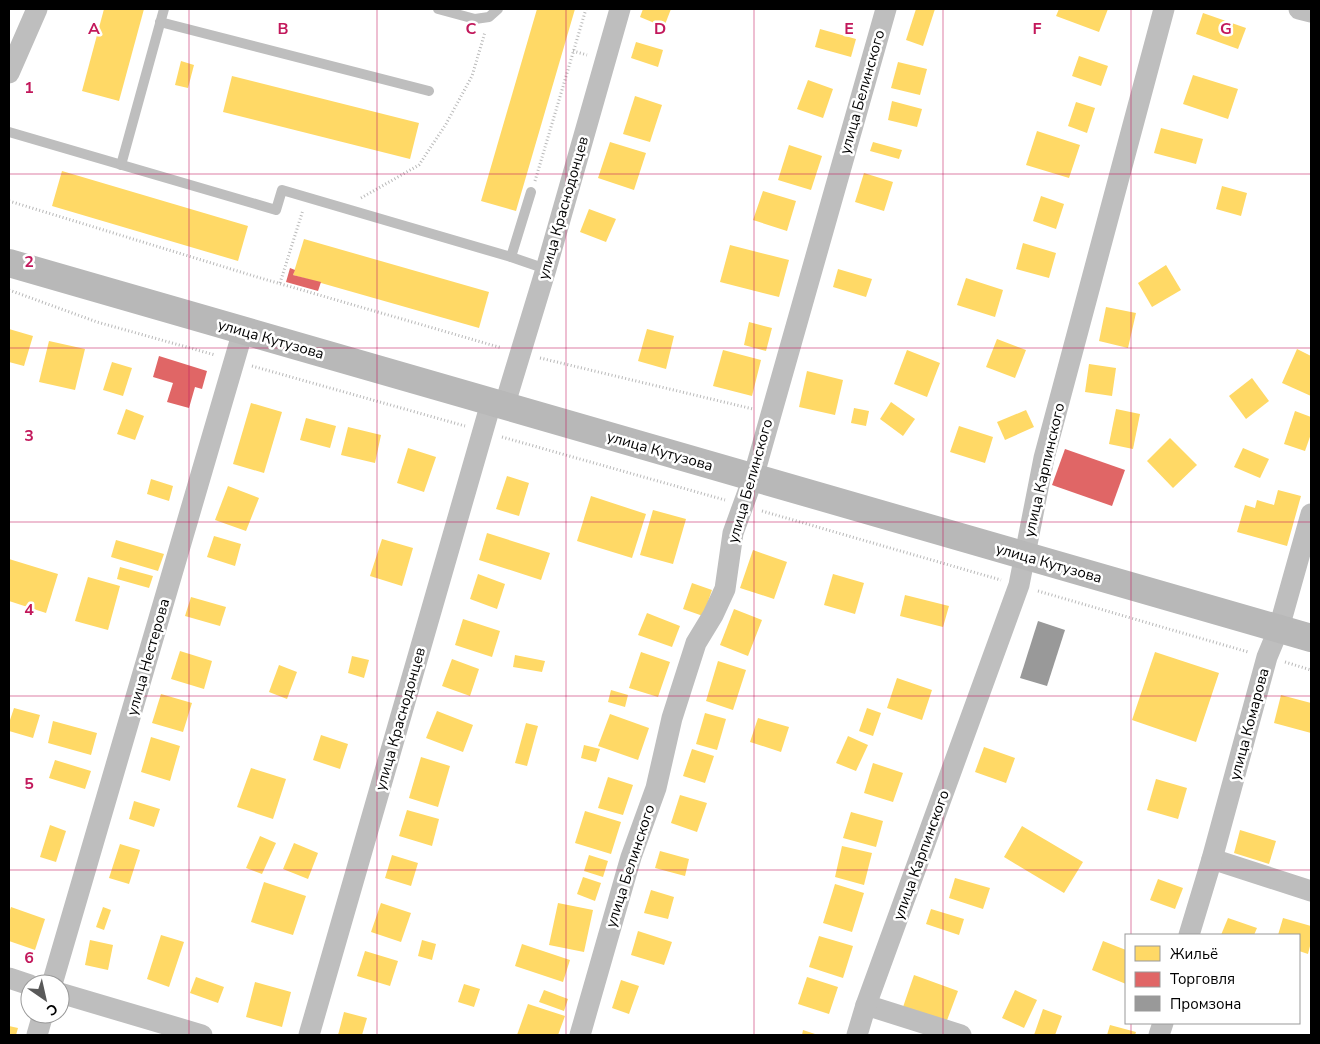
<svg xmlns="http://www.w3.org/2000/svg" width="1320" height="1044" font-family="'Nunito Sans',sans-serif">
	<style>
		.homes { fill: #ffd966 }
		.shops { fill: #e06666 }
		.industry { fill: #999 }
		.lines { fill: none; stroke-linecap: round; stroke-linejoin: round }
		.path { stroke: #b9b9b9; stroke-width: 3; stroke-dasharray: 1 2.5; stroke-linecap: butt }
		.lane { stroke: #bebebe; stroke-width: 10 }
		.street { stroke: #bebebe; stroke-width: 21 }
		.secondary { stroke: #b8b8b8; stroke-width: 28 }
		.grid { fill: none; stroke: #c2185b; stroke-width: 1; stroke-opacity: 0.55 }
		.labels { text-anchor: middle; stroke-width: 5; stroke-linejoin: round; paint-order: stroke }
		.street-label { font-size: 15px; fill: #000; stroke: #fff }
		.grid-label { font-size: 16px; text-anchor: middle; font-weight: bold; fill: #c2185b; stroke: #fff; stroke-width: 5; stroke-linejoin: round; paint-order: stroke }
	</style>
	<rect width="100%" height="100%" fill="#fff"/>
	<g class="homes">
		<path d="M104 9H144L119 101 82 91Z"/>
		<path d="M537 9H575L516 211 481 201Z"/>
		<path d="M643 9H671L664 27 640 17Z"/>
		<path d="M916 9H935L923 46 906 40Z"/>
		<path d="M1059 9H1108L1099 32 1056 16Z"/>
		<path d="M1203 13 1246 28 1238 49 1196 34Z"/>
		<path d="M820 29 856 39 851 57 815 47Z"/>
		<path d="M636 42 663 50 658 67 631 58Z"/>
		<path d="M1079 56 1108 66 1101 86 1072 76Z"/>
		<path d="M181 61 194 65 188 88 175 85Z"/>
		<path d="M898 62 927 69 920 95 891 88Z"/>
		<path d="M1193 75 1238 89 1228 119 1183 104Z"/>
		<path d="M232 76 419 123 410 159 223 112Z"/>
		<path d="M808 80 833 89 823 118 797 109Z"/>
		<path d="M635 96 662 105 650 142 623 134Z"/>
		<path d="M892 101 922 109 917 127 888 120Z"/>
		<path d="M1076 102 1095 108 1087 133 1068 126Z"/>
		<path d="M1161 128 1203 139 1196 164 1154 153Z"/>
		<path d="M1037 131 1080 145 1069 178 1026 165Z"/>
		<path d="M610 142 646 153 634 190 598 178Z"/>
		<path d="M873 142 902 150 899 159 870 151Z"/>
		<path d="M789 145 822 156 811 190 778 180Z"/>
		<path d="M62 171 248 226 238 261 52 206Z"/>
		<path d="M864 173 893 182 884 211 855 202Z"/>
		<path d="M1222 186 1247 193 1241 216 1216 209Z"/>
		<path d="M763 191 796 201 787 231 753 220Z"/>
		<path d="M1041 196 1064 204 1056 229 1033 221Z"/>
		<path d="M589 209 616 219 606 242 580 232Z"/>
		<path d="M304 239 489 292 479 328 293 275Z"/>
		<path d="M1023 243 1056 253 1049 278 1016 269Z"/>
		<path d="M730 245 789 260 779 297 720 282Z"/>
		<path d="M1166 265 1181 290 1152 307 1138 283Z"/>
		<path d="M838 269 872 279 866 297 833 287Z"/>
		<path d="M966 278 1003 290 995 317 957 305Z"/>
		<path d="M1106 307 1136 313 1128 348 1099 341Z"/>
		<path d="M749 322 772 328 766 351 744 345Z"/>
		<path d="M9 329 33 336 24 366 9 362Z"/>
		<path d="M647 329 674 336 666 369 638 361Z"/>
		<path d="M997 339 1026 350 1015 378 986 367Z"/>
		<path d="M49 341 85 349 75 390 39 382Z"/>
		<path d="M1297 349 1311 356V396L1282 383Z"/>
		<path d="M723 350 761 360 752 396 713 386Z"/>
		<path d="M907 350 940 363 927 397 894 384Z"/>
		<path d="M112 362 132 368 123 396 103 390Z"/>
		<path d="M1089 364 1116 368 1112 396 1085 392Z"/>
		<path d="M807 371 843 380 835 415 799 407Z"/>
		<path d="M1252 378 1269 401 1246 419 1229 396Z"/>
		<path d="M891 402 915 419 903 436 880 419Z"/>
		<path d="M251 403 282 412 264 473 233 464Z"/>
		<path d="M854 408 869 411 866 426 851 423Z"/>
		<path d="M126 409 144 416 135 440 117 434Z"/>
		<path d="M1116 409 1140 414 1133 449 1109 444Z"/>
		<path d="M1026 410 1034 427 1005 440 997 422Z"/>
		<path d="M1295 411 1311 417V434L1305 451 1284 444Z"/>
		<path d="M306 418 336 426 330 448 300 440Z"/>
		<path d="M959 426 993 437 985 463 950 452Z"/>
		<path d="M348 427 381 435 375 463 341 455Z"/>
		<path d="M1170 438 1197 465 1173 488 1147 461Z"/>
		<path d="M408 448 436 457 424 492 397 483Z"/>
		<path d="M1243 448 1269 459 1260 478 1234 467Z"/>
		<path d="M507 476 529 483 519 516 496 509Z"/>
		<path d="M151 479 173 486 169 501 147 494Z"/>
		<path d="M228 486 259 498 246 531 215 520Z"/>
		<path d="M1278 490 1301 496 1287 546 1237 532 1245 505 1255 508 1257 500 1274 505Z"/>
		<path d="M591 496 646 514 632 558 577 541Z"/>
		<path d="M653 510 686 519 673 564 640 555Z"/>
		<path d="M487 533 550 553 541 580 479 560Z"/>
		<path d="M214 536 241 544 235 566 207 557Z"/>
		<path d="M382 539 413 548 402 586 370 576Z"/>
		<path d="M116 540 164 554 158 571 111 557Z"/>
		<path d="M753 550 787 562 774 599 740 588Z"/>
		<path d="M9 559 58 574 46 613 9 601Z"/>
		<path d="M120 567 153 576 149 588 117 579Z"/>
		<path d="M478 574 505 584 497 609 470 599Z"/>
		<path d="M833 574 864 583 855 614 824 605Z"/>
		<path d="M88 577 120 586 108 630 75 621Z"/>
		<path d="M692 583 712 590 703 616 683 609Z"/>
		<path d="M905 595 949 606 943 627 900 616Z"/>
		<path d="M191 597 226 607 220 626 185 616Z"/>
		<path d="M734 609 762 620 748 656 720 645Z"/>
		<path d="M647 613 680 626 672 647 638 635Z"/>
		<path d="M463 619 500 631 492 657 455 645Z"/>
		<path d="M180 651 212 661 204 689 171 679Z"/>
		<path d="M641 652 670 662 658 697 629 688Z"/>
		<path d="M1155 652 1219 673 1196 742 1132 720Z"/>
		<path d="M515 655 545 661 542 672 513 667Z"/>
		<path d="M352 656 369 660 364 678 348 673Z"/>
		<path d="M452 659 479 669 470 696 442 686Z"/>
		<path d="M718 661 746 670 733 710 706 701Z"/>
		<path d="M279 665 297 672 287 699 269 692Z"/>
		<path d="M897 678 932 690 922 720 887 708Z"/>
		<path d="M611 690 628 695 625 707 608 702Z"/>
		<path d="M161 694 192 703 183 732 152 723Z"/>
		<path d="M1281 695 1311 703V733L1274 723Z"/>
		<path d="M14 708 40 715 33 738 9 731V723Z"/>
		<path d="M867 708 881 713 873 736 859 731Z"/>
		<path d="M437 711 473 725 463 752 426 738Z"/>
		<path d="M705 713 726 719 717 750 696 744Z"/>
		<path d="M610 714 649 728 638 760 598 746Z"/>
		<path d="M758 718 789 727 781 752 750 742Z"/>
		<path d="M53 721 97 733 91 755 48 743Z"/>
		<path d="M526 723 538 726 527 766 515 763Z"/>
		<path d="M321 735 348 744 340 769 313 760Z"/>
		<path d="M848 736 868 745 856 771 836 763Z"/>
		<path d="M151 737 180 746 170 781 141 772Z"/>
		<path d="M584 745 600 749 596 762 581 758Z"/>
		<path d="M984 747 1015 758 1006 783 975 772Z"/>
		<path d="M692 749 714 756 705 783 683 776Z"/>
		<path d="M421 757 450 766 438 807 409 798Z"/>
		<path d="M55 760 91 771 85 789 49 778Z"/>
		<path d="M873 763 903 773 893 802 864 793Z"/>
		<path d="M251 768 286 779 273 819 237 807Z"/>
		<path d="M608 777 633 785 623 815 598 808Z"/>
		<path d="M1156 779 1187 788 1178 819 1147 810Z"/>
		<path d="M680 795 707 803 697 832 671 823Z"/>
		<path d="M134 801 160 809 154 827 129 819Z"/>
		<path d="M407 810 439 819 432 846 399 836Z"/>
		<path d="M585 811 621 822 611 854 575 843Z"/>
		<path d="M851 812 883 821 876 847 843 838Z"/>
		<path d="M50 825 66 831 56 862 40 857Z"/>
		<path d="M1022 826 1083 862 1064 893 1004 857Z"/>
		<path d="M1240 830 1276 841 1269 864 1234 853Z"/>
		<path d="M260 836 276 843 262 874 246 868Z"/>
		<path d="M294 843 318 853 308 879 283 869Z"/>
		<path d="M120 844 140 850 129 884 109 878Z"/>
		<path d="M842 846 872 853 864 885 835 877Z"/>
		<path d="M660 851 689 859 685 876 655 868Z"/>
		<path d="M392 855 418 863 411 886 385 878Z"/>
		<path d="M589 855 608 861 603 877 584 871Z"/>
		<path d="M583 877 601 883 595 901 577 894Z"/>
		<path d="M955 878 990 888 983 909 949 898Z"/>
		<path d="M1158 879 1183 888 1175 909 1150 900Z"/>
		<path d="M264 882 306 896 293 935 251 922Z"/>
		<path d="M835 884 864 893 852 932 823 923Z"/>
		<path d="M651 890 674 897 668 919 644 913Z"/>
		<path d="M381 903 411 913 401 942 371 932Z"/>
		<path d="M558 903 593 910 584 952 549 945Z"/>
		<path d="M11 907 45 919 35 950 9 941V913Z"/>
		<path d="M103 907 111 910 104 930 96 927Z"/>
		<path d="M931 909 964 919 959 935 926 924Z"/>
		<path d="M1228 918 1257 928 1254 935H1221Z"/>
		<path d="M1283 918 1311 926V942L1308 954 1299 951V935H1278Z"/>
		<path d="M638 931 672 942 664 965 631 955Z"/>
		<path d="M161 935 184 942 169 987 147 979Z"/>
		<path d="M819 936 853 946 843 978 809 967Z"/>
		<path d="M90 940 113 945 108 970 85 965Z"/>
		<path d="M422 940 436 944 432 960 418 956Z"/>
		<path d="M1103 941 1126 950V984L1092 970Z"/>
		<path d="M522 944 570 960 563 982 515 966Z"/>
		<path d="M365 951 398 961 390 986 357 976Z"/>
		<path d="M914 975 958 991 946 1023 903 1007Z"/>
		<path d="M196 977 224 987 218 1003 190 993Z"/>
		<path d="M807 977 838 987 829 1014 798 1004Z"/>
		<path d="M621 980 639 986 629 1014 612 1008Z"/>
		<path d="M255 982 291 992 282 1027 246 1017Z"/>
		<path d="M464 984 480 989 474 1007 458 1002Z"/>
		<path d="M544 990 568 999 564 1011 539 1002Z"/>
		<path d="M1015 990 1037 1000 1024 1028 1002 1018Z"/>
		<path d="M528 1004 565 1016 558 1035H517Z"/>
		<path d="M1043 1009 1062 1016 1055 1035H1034Z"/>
		<path d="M344 1012 367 1018 362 1035H338Z"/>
		<path d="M1110 1025 1136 1032 1135 1035H1107Z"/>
		<path d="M9 1026 18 1028 16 1035H9Z"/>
		<path d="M803 1030 818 1035H802Z"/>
	</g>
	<g class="shops">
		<path d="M290 268 295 270 293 275 321 282 318 291 286 282Z"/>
		<path d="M159 356 207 371 202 389 195 387 189 408 167 402 173 383 153 377Z"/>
		<path d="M1065 449 1125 470 1112 506 1052 485Z"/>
	</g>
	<path class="industry" d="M1038 621 1065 630 1047 686 1020 678Z"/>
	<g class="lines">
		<g class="path">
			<path d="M573 51 587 55"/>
			<path d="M535 181 586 9"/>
			<path d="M361 198 419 165 446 124 472 76 485 32"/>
			<path d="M9 201 257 277 502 348"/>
			<path d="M280 283 303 210"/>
			<path d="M9 290 97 322 215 355"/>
			<path d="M540 358 753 409"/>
			<path d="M252 366 465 426"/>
			<path d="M502 437 725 500"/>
			<path d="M762 511 1001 580"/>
			<path d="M1038 591 1248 652"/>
			<path d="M1285 662 1311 670"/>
		</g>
		<g class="lane">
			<path d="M438 9 475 19 489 17 498 9"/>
			<path d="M160 22 429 91"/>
			<path d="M9 132 276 210 282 190 511 257 546 269"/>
			<path d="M121 165 164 9"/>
			<path d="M511 257 531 192"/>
		</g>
		<g class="street">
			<path d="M1299 9 1311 12"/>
			<path d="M9 73 37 9"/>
			<path d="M504 407 546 269 620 9"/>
			<path d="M1212 859 1311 891"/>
			<path d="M1189 935 1212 859 1267 657 1279 628 1311 514"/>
			<path d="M9 978 30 985"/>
			<path d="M52 984 243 331"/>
			<path d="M60 993 202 1035"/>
			<path d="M866 1005 961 1035"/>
			<path d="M37 1035 43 1014"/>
			<path d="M309 1035 491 403"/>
			<path d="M580 1035 631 857 656 788 672 718 696 643 713 615 725 589 733 533 753 478 886 9"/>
			<path d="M857 1035 866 1005 1019 585 1044 458 1164 9"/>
			<path d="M1159 1035 1163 1023"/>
		</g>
		<path class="secondary" d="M9 263 1311 638"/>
	</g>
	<path class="grid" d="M189 9V1035M377 9V1035M566 9V1035M754 9V1035M943 9V1035M1131 9V935M9 174H1311M9 348H1311M9 522H1311M9 696H1311M9 870H1311M1131 1023V1035"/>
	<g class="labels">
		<g class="street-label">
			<text transform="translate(862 92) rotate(-74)" y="5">улица Белинского</text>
			<text transform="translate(563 208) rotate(-74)" y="5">улица Краснодонцев</text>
			<text transform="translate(271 339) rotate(16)" y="5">улица Кутузова</text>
			<text transform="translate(660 451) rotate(16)" y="5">улица Кутузова</text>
			<text transform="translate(1044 470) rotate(-77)" y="5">улица Карпинского</text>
			<text transform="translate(750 481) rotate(-74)" y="5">улица Белинского</text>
			<text transform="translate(1049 563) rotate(16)" y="5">улица Кутузова</text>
			<text transform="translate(148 657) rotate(-74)" y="5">улица Нестерова</text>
			<text transform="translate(400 719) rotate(-74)" y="5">улица Краснодонцев</text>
			<text transform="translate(1249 724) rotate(-75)" y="5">улица Комарова</text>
			<text transform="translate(921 855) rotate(-70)" y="5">улица Карпинского</text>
			<text transform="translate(630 866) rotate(-72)" y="5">улица Белинского</text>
		</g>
	</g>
	<g class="grid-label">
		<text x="94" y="34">A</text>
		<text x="283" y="34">B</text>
		<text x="471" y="34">C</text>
		<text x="660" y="34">D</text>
		<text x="849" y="34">E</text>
		<text x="1037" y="34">F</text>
		<text x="1226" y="34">G</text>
		<text x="29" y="93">1</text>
		<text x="29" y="267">2</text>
		<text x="29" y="441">3</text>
		<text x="29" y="615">4</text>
		<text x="29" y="789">5</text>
		<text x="29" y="963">6</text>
	</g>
	<rect width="1320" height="1044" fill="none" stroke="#000000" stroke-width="20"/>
	<rect x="1125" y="934" width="175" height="90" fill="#ffffff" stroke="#999999"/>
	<rect x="1135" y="946" width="25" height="15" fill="#ffd966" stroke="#999999"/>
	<text x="1170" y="959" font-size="15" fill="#000000">Жильё</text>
	<rect x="1135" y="972" width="25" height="15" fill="#e06666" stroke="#999999"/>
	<text x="1170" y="984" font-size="15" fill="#000000">Торговля</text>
	<rect x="1135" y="996" width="25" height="15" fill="#999999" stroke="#999999"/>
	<text x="1170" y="1009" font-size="15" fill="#000000">Промзона</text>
	<g transform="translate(45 999) rotate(146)"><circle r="24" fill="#ffffff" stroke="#999999"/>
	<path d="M0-4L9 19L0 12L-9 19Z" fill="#595959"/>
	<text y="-8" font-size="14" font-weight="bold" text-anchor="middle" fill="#000000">С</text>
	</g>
</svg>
